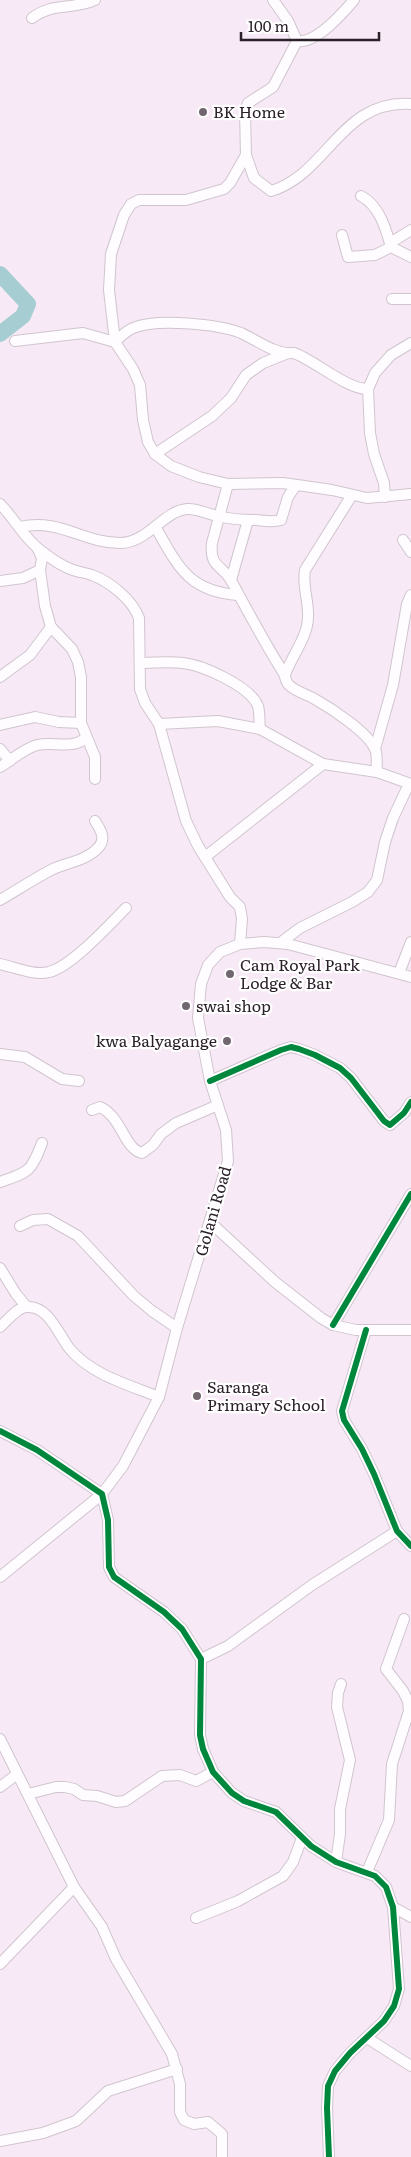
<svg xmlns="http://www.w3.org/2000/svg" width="411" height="2157" font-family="Literata,serif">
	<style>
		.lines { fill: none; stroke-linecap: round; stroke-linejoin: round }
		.river { stroke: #a6cdd1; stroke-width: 16 }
		.street-casing { stroke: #d0c5cf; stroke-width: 12 }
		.street { stroke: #fefcfe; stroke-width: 10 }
		.cycleway-casing { stroke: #fff; stroke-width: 9 }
		.cycleway { stroke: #00873e; stroke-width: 6 }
		.poi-dot { fill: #726771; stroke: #fff; stroke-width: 2 }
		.labels { text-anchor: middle; stroke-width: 4.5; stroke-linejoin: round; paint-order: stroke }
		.poi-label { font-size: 16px; fill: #2b202a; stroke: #fff; text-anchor: start }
		.street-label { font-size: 16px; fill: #2b202a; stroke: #fff }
	</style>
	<rect width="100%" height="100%" fill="#f7eaf6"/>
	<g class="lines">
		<path class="river" d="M0 274 28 304 23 316 0 334"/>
		<defs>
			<g id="street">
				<path d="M273 0 288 21 297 41 273 87 248 103 245 111 246 155 230 183 224 189 186 200H139L131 204 124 215 111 254 109 290 115 342 133 369 140 385 143 420 148 442 155 454 171 466 199 477 228 484 283 483 332 490 367 498 411 494"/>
				<path d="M32 18C53 2 73 10 95 0"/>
				<path d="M297 41C316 44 342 14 354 0"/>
				<path d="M246 155 254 178 271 191C328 174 341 99 411 104"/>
				<path d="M361 196C379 205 386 229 391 247"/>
				<path d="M342 235 348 257 375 255 391 247 411 257"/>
				<path d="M390 243 411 230"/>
				<path d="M392 299H411"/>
				<path d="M15 341 83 333 115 342C121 336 126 331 133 328 156 318 218 324 241 333 257 340 275 355 294 353 314 360 348 390 368 389"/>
				<path d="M155 454 212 416 231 398 246 375 263 363 288 353"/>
				<path d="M228 484 212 543C209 568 223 565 232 582 248 612 264 642 283 672 286 676 285 682 289 685 295 691 305 694 313 698 329 707 368 732 375 749 378 754 376 765 377 772"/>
				<path d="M385 497 384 483 374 454 370 433 368 389 375 373 391 355 411 343"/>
				<path d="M0 504C14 518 24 538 40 550 50 558 61 566 73 570 79 572 86 573 92 575 110 582 132 599 139 618L140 689 145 703 159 724 186 821 198 846 230 897 240 907 242 919 240 944"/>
				<path d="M20 527C60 518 83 543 120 543 148 543 163 511 187 509 196 508 208 514 217 516 230 519 241 520 255 520 264 520 271 523 281 520L288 497 296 485"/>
				<path d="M156 528C178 566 188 591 237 595"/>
				<path d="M403 540 411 552"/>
				<path d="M40 570 45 606 51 627 72 649 78 662 81 677V723L95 757V779"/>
				<path d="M231 580 248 520"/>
				<path d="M0 581 23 578 40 570 42 558 38 549"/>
				<path d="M140 663C154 663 169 661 183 663 202 665 250 686 258 706 260 713 259 721 260 729"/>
				<path d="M285 675C291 657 308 637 308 617 309 601 302 586 305 570L352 495"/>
				<path d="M0 677 30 655 51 627"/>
				<path d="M159 724 218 721 260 729 323 764 377 772 411 784"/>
				<path d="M0 725 35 717 59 722 81 723"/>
				<path d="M0 749 10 761"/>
				<path d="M375 749 393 685 407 604 411 595"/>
				<path d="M0 767C12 760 23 749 37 745 54 741 71 750 86 738"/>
				<path d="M205 857 323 764"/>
				<path d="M0 900C17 890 34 879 51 870 65 863 85 861 97 849 107 840 101 830 95 821"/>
				<path d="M280 943 300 928 352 902 368 892 377 880 385 842 393 818 409 784"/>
				<path d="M0 964C14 967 35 976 49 972 71 967 110 924 126 908"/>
				<path d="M399 973 411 942"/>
				<path d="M0 1054 25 1057 62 1079 79 1081"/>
				<path d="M210 1081 281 1050 291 1047 299 1049 315 1055 340 1068 351 1078 384 1121 390 1125 404 1113 411 1102"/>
				<path d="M92 1110 100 1107C122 1117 124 1149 142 1153L153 1145 161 1134 176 1123 218 1105"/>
				<path d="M0 1182C29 1172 31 1172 42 1143"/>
				<path d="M211 1223 275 1282 321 1318 333 1325 356 1330H411"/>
				<path d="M20 1226 33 1220 48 1219 78 1236 134 1296 152 1311 177 1328"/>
				<path d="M0 1268 16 1294 26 1306"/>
				<path d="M333 1325 411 1194"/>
				<path d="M0 1327C7 1321 17 1307 27 1307 48 1305 59 1335 69 1348 91 1375 129 1385 159 1397"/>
				<path d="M366 1330 342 1411 344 1420 362 1449 374 1474 397 1531 411 1546"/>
				<path d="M0 1431 37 1450 102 1494 108 1520 109 1567 114 1577 164 1612 182 1629 201 1659 200 1735 203 1749 213 1772 232 1793 244 1801 276 1812 311 1846 336 1862 375 1876 386 1887 393 1907 399 1989 394 2006 384 2021 350 2053 335 2071 328 2086 327 2108 329 2157"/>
				<path d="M0 1577 102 1494 123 1466 159 1397 177 1328 228 1161 226 1130 210 1081 198 1018 201 984 208 965 220 952 240 944 264 942 288 944 411 977"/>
				<path d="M201 1659 228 1646 312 1585 397 1531"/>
				<path d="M0 1739 74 1887 102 1927 116 1959 172 2054 180 2084V2112L184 2120 194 2124 208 2122 222 2134V2157"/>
				<path d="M0 1787 16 1775"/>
				<path d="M28 1794 56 1787H65L74 1789 83 1795 97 1796 116 1802 125 1801 162 1776 180 1775 196 1781 213 1772"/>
				<path d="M336 1862 340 1834V1809L350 1760 337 1707 338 1693 341 1684"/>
				<path d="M367 1872 389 1820 392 1764 409 1711 408 1701 403 1691 386 1669 404 1619"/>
				<path d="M393 1907 411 1917"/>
				<path d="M196 1918 238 1901 283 1876 293 1862 302 1838"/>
				<path d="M0 1964 74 1887"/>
				<path d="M367 2038 411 2066"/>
				<path d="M0 2141 43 2133 76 2121 108 2091 177 2069"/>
			</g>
		</defs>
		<use href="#street" class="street-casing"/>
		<use href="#street" class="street"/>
		<defs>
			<g id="cycleway">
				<path d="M210 1081 281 1050 291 1047 299 1049 315 1055 340 1068 351 1078 384 1121 390 1125 404 1113 411 1102"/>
				<path d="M333 1325 411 1194"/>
				<path d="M366 1330 342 1411 344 1420 362 1449 374 1474 397 1531 411 1546"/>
				<path d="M0 1431 37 1450 102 1494 108 1520 109 1567 114 1577 164 1612 182 1629 201 1659 200 1735 203 1749 213 1772 232 1793 244 1801 276 1812 311 1846 336 1862 375 1876 386 1887 393 1907 399 1989 394 2006 384 2021 350 2053 335 2071 328 2086 327 2108 329 2157"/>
			</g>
		</defs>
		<use href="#cycleway" class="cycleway-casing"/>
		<use href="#cycleway" class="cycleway"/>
	</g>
	<g class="poi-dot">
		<circle cx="203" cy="112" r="5"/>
		<circle cx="230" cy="974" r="5"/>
		<circle cx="186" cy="1006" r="5"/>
		<circle cx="227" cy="1041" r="5"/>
		<circle cx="197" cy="1396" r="5"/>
	</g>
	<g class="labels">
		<g class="poi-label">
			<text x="213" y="118">BK Home</text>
			<text x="240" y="971">Cam Royal Park<tspan x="240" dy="18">Lodge &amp; Bar</tspan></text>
			<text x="196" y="1012">swai shop</text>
			<text x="217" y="1047" text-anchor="end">kwa Balyagange</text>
			<text x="207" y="1393">Saranga<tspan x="207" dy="18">Primary School</tspan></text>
		</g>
		<g class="street-label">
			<text transform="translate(213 1211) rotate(-74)" y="6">Golani Road</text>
		</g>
	</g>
	<path d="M241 32v8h138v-8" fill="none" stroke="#2b202a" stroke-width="2.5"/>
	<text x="248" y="32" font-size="15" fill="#2b202a" stroke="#ffffff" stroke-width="4" paint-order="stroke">100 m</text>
</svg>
